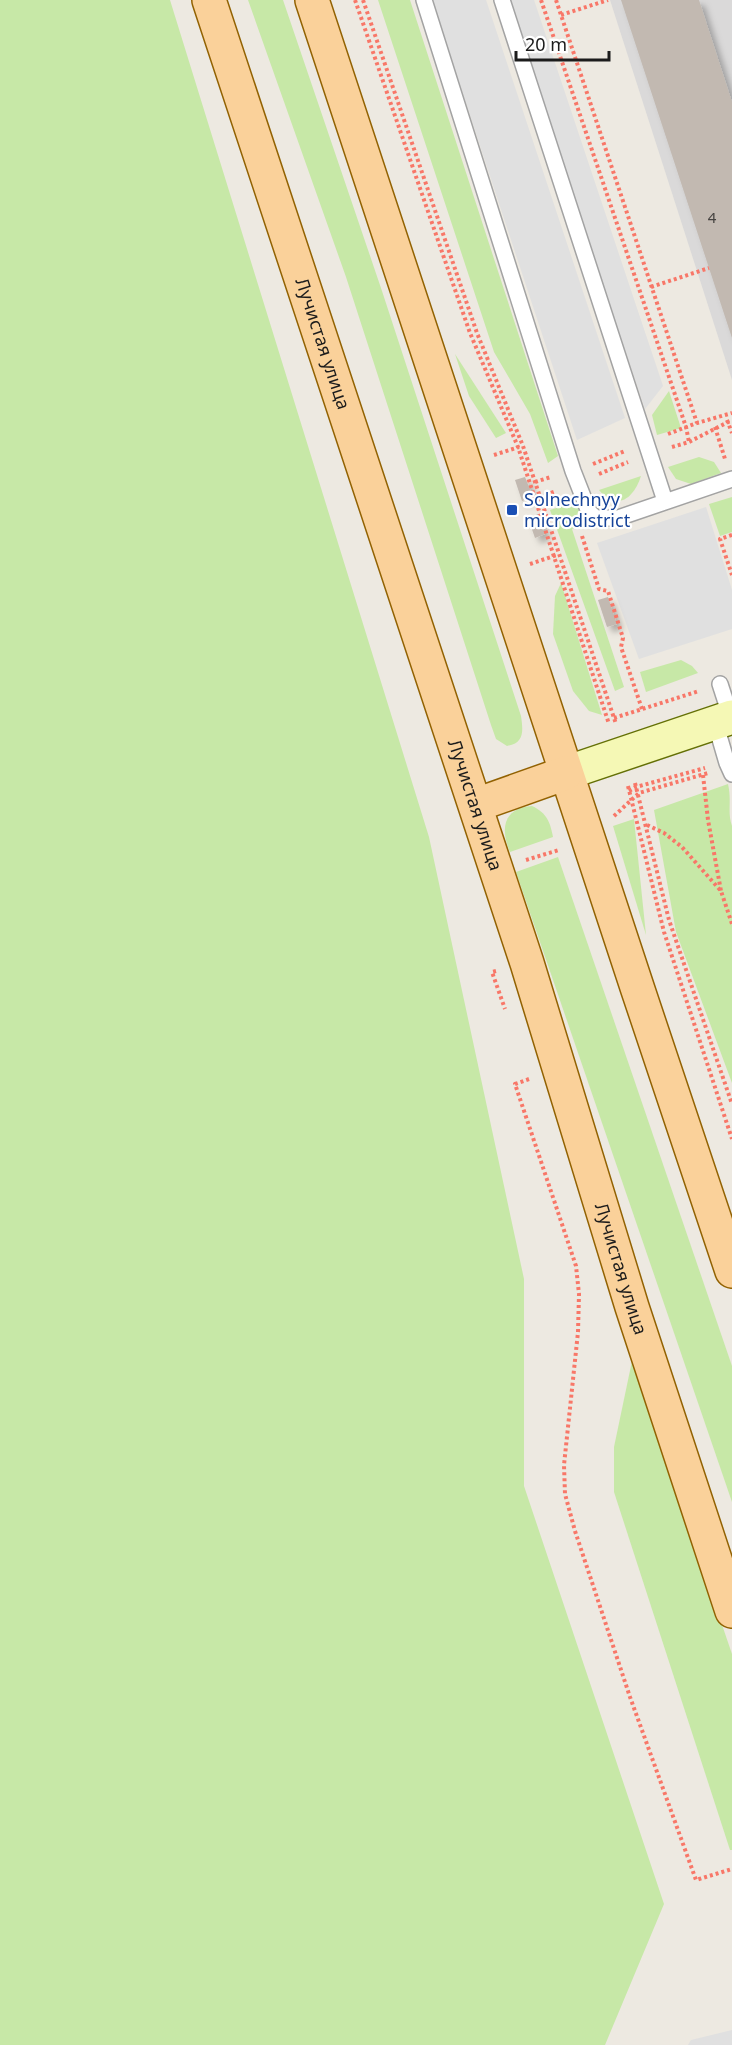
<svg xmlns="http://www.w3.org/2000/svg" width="732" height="2045" font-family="'Noto Sans',sans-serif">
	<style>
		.residential { fill: #dad9d9 }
		.grass { fill: #c7e8a7 }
		.parking { fill: #e0e0e0 }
		.building { fill: #c2b9b1; filter: url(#shadow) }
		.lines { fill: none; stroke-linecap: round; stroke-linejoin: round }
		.lane-casing { stroke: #a3a3a3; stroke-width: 18 }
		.secondary-casing { stroke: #647006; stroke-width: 36 }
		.primary-casing { stroke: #926202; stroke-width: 36 }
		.path { stroke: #f87768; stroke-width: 4; stroke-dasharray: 3 3; stroke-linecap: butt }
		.lane { stroke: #fff; stroke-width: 15 }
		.secondary { stroke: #f5f8b5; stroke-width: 33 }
		.primary { stroke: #fad19a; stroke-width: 33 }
		.transit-dot { fill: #1a4fb4; stroke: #fff; stroke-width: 2 }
		.labels { text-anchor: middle; stroke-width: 4.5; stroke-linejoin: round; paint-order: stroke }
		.number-label { font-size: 15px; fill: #464341 }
		.street-label { font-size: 18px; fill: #1c1c1c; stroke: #fff }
		.transit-label { font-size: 18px; fill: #164399; stroke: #fff; text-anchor: start }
	</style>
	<defs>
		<filter id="shadow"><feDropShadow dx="5.5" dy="5.5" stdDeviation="3" flood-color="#0004"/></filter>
	</defs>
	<rect width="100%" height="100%" fill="#ede9e1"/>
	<path class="residential" d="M610 0H732V380Z"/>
	<g class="grass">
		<path d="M0 0H170L429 837 524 1279V1486L664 1904 605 2045H0Z"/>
		<path d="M248 0H283L382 291 521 716C523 730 525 743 507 746L496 739 491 725 346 277Z"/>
		<path d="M378 0H410L558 456 548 463 530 414 494 352Z"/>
		<path d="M455 354 506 433 496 438 469 396Z"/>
		<path d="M669 391 681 428 657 435 652 415Z"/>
		<path d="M699 457 714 462 721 473 691 484 676 479 668 467Z"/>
		<path d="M641 476C634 498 617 512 599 490Z"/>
		<path d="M732 497V532L720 536 709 504Z"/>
		<path d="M576 502 584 524 572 529 624 687 615 691 550 510Z"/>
		<path d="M561 583 602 715 589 711 573 691 553 634 555 596Z"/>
		<path d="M681 660 692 666 698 673 646 692 640 672Z"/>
		<path d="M728 784C732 801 727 812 732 826V1083L676 932 654 810Z"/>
		<path d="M532 806C547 813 550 822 553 837L510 852C500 829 503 808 532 806Z"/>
		<path d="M634 819 646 935 613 826Z"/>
		<path d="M558 857 732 1366V1502L516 872Z"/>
		<path d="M632 1361 732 1654V1850H730L614 1492V1447Z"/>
	</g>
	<g class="parking">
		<path d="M432 0H486L625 418 577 440Z"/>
		<path d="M506 0H534L663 386 645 409Z"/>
		<path d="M706 507 732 590V629L639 659 597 543Z"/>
		<path d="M732 2030V2045H688L691 2040Z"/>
	</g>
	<g class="building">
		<path d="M621 0H699L732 102V338Z"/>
		<path d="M525 477 533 497 522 501 515 480Z"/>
		<path d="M538 514 545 534 535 538 528 518Z"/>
		<path d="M608 597 617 624 607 627 598 600Z"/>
	</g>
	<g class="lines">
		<defs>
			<g id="lane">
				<path d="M424 0 573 471 589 512 596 518H618L732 479"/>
				<path d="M502 0 665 501"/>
				<path d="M720 684 731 718"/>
				<path d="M715 722 727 763 732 774"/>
			</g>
			<path id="secondary" d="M566 773 732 717"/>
			<g id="primary">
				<path id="s1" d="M209 0 527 963 632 1307 732 1611"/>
				<path d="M312 0 638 990 732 1271"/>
				<path d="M476 805 566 773"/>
			</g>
		</defs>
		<use href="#lane" class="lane-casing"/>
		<use href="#secondary" class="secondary-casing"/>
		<use href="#primary" class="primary-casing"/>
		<g class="path">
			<path d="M355 0 470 333 518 447 609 724"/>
			<path d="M363 0 477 333 523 446 616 724"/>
			<path d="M541 0 686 427 689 442"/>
			<path d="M556 0 697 423"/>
			<path d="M561 15 608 0"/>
			<path d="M651 287 709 268"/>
			<path d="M727 420 732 433"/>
			<path d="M715 427 725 459"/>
			<path d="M668 434 697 423 732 413"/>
			<path d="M672 447 689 442 732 420"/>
			<path d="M494 455 519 447"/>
			<path d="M593 464 625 451"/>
			<path d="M599 474 628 462"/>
			<path d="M535 482 551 477"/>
			<path d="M534 499 556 491"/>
			<path d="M732 535 720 539 732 575"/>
			<path d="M582 536 599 589 608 591 623 638 621 647 642 709"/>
			<path d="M530 564 557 555"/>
			<path d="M614 718 699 691"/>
			<path d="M703 775 708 820 721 891"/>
			<path d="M635 783 669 920 732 1104"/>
			<path d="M628 786 664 932 732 1139"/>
			<path d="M629 791 636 787 705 768"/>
			<path d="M614 816 639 793 708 773"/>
			<path d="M647 825 664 833 682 847 721 891 732 924"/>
			<path d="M526 860 559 850"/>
			<path d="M496 971 492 972 505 1009"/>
			<path d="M529 1079 515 1084 576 1266 579 1294 578 1332 564 1465 565 1494 575 1531 630 1697 696 1880 732 1869"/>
		</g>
		<use href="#lane" class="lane"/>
		<use href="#secondary" class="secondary"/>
		<use href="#primary" class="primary"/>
	</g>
	<rect class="transit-dot" x="506" y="504" width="12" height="12" rx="3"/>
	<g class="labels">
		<g class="number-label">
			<text x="712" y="223">4</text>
		</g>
		<g class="street-label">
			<text dy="6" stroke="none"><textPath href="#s1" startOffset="362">Лучистая улица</textPath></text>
			<text dy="6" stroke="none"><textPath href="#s1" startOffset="848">Лучистая улица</textPath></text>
			<text dy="6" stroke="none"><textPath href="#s1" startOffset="1334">Лучистая улица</textPath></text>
		</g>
		<g class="transit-label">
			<text x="524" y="506">Solnechnyy<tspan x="524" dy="21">microdistrict</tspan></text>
		</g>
	</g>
	<path d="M516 51v9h93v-9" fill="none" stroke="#1c1c1c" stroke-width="3"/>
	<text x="525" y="51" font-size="18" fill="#1c1c1c" stroke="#ffffff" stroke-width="4.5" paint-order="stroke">20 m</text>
</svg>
